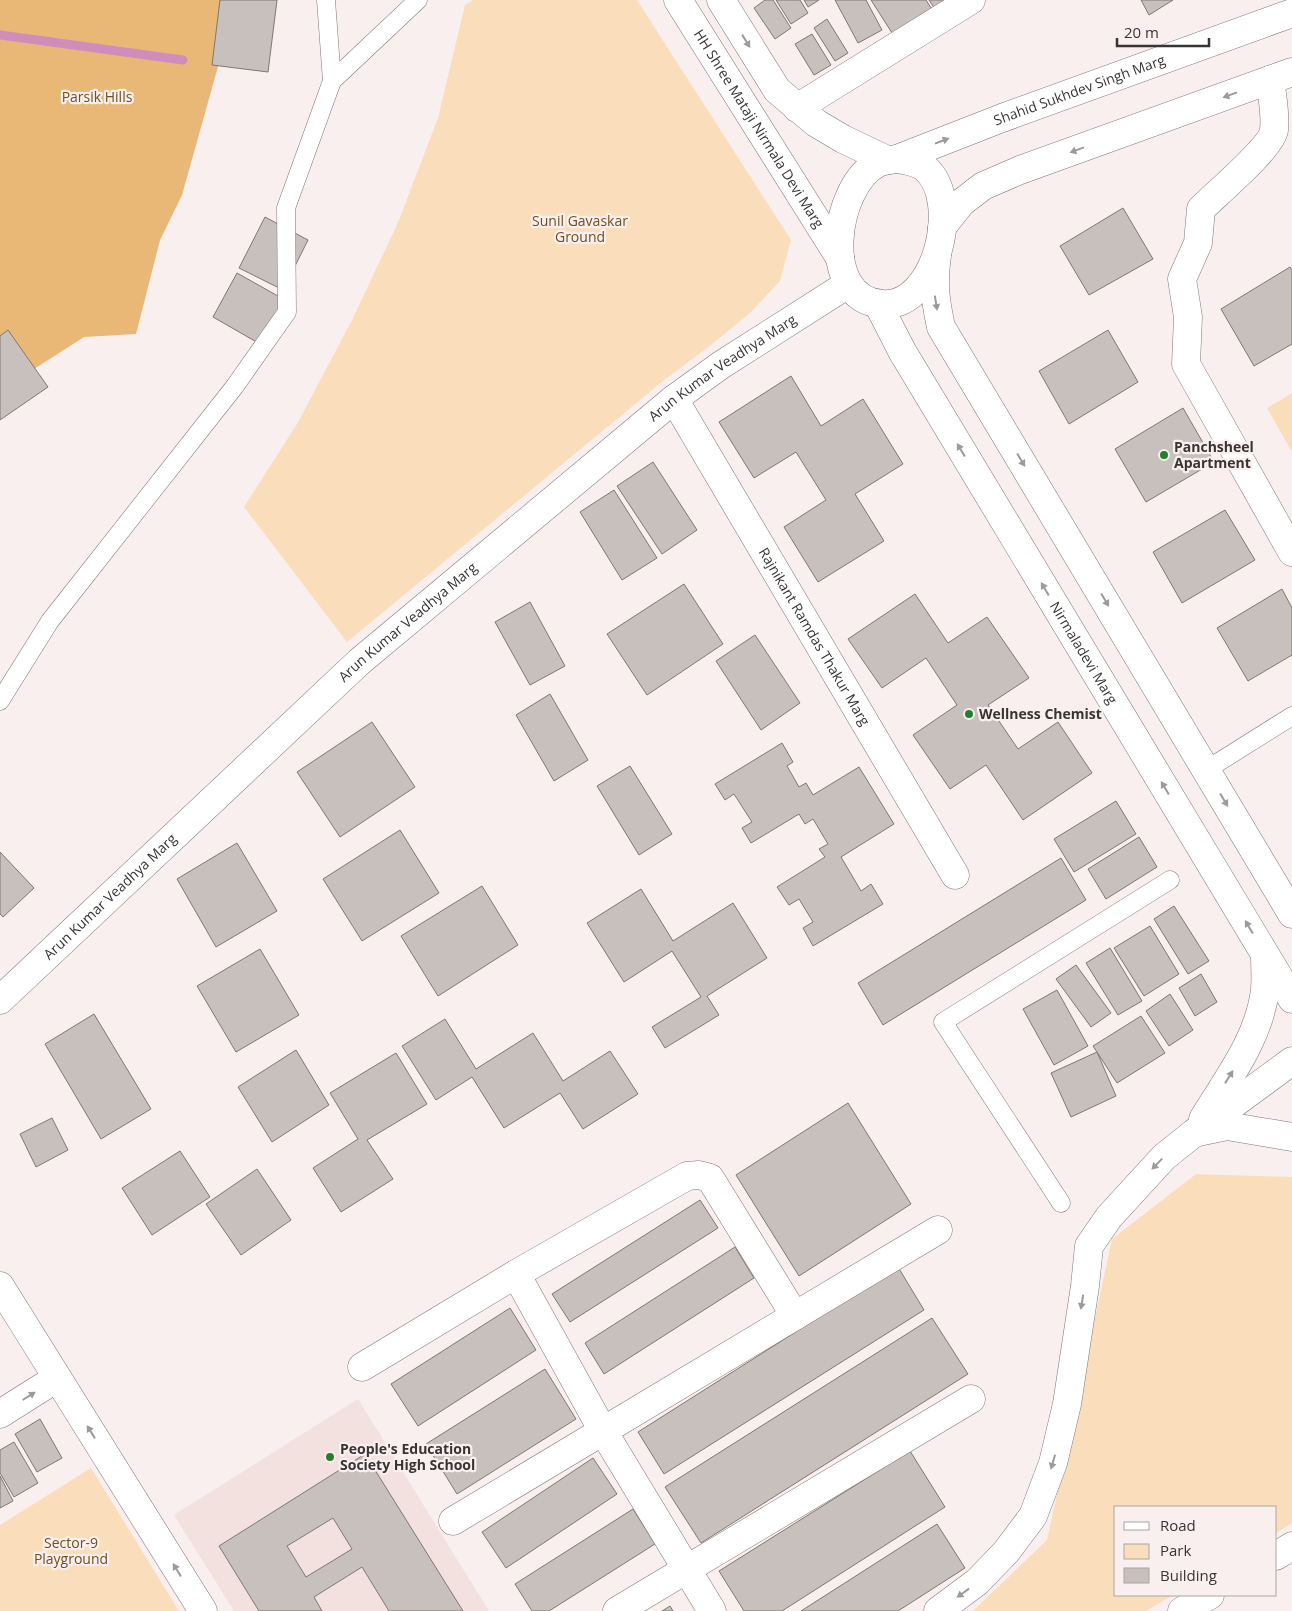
<svg xmlns="http://www.w3.org/2000/svg" width="1292" height="1611" font-family="'Open Sans',sans-serif">
	<style>
		.built { fill: #f3e1df }
		.green { fill: #fadebb }
		.forest { fill: #e9b877 }
		.lines { fill: none; stroke-linecap: round; stroke-linejoin: round }
		.stream { stroke: #d08dbb; stroke-width: 9 }
		.building { fill: #c8c0bc; stroke: #7e7773; fill-rule: evenodd }
		.service-casing { stroke: #807776; stroke-width: 19 }
		.minor-casing { stroke: #807776; stroke-width: 29 }
		.tertiary-casing { stroke: #807776; stroke-width: 29 }
		.secondary-casing { stroke: #807776; stroke-width: 29 }
		.service { stroke: #fff; stroke-width: 18 }
		.minor { stroke: #fff; stroke-width: 28 }
		.tertiary { stroke: #fff; stroke-width: 28 }
		.secondary { stroke: #fff; stroke-width: 28 }
		.oneway { fill: #9c9a9a }
		.poi-dot { fill: #277f2d; stroke: #f9efee; stroke-width: 2 }
		.labels { text-anchor: middle; stroke-width: 4.5; stroke-linejoin: round; paint-order: stroke }
		.street-label { font-size: 14px; fill: #383434; stroke: #f9efee }
		.park-label { font-size: 14px; fill: #714f1f; stroke: #f9efee }
		.poi-label { font-size: 14px; font-weight: bold; fill: #383434; stroke: #f9efee; text-anchor: start }
	</style>
	<rect width="100%" height="100%" fill="#f9efee"/>
	<path class="built" d="M358 1399 489 1611H234L174 1515Z"/>
	<g class="green">
		<path d="M473 0H637L791 240 780 281 751 312 711 345 663 381 347 642 244 507 297 424 351 322 397 225 438 118 465 5Z"/>
		<path d="M1292 393V452L1267 408Z"/>
		<path d="M1196 1174 1292 1177V1523L1276 1533V1507H1116V1595H1173L1146 1611H973L1047 1540 1112 1239Z"/>
		<path d="M91 1468 179 1611H0V1525Z"/>
	</g>
	<path class="forest" d="M0 0H227L219 63 182 195 160 240 136 334 84 337 20 378 0 375Z"/>
	<g class="lines">
		<path class="stream" d="M0 35 183 60"/>
	</g>
	<g class="building">
		<path d="M220 0H277L268 72 212 65Z"/>
		<path d="M765 0H773L791 28 775 39 754 8Z"/>
		<path d="M776 0H800L808 13 791 24Z"/>
		<path d="M804 0H819L808 7Z"/>
		<path d="M835 0H866L882 30 858 43Z"/>
		<path d="M871 0H926L933 11 894 36Z"/>
		<path d="M929 0H950L935 9Z"/>
		<path d="M1141 0H1173L1149 15Z"/>
		<path d="M827 19 848 53 835 61 814 28Z"/>
		<path d="M812 34 831 65 814 75 795 44Z"/>
		<path d="M1123 208 1153 259 1089 295 1060 246Z"/>
		<path d="M265 217 308 240 283 290 239 268Z"/>
		<path d="M1290 267 1292 270V344L1254 366 1221 309Z"/>
		<path d="M237 273 285 300 260 344 213 317Z"/>
		<path d="M8 330 48 387 0 420V336Z"/>
		<path d="M1108 330 1138 382 1069 424 1039 371Z"/>
		<path d="M791 376 821 426 863 399 903 464 855 494 884 541 818 582 784 527 826 500 796 452 754 478 719 422Z"/>
		<path d="M1183 408 1214 462 1146 502 1115 449Z"/>
		<path d="M653 462 697 530 662 554 617 486Z"/>
		<path d="M614 490 657 558 622 580 580 512Z"/>
		<path d="M1225 510 1255 560 1182 603 1153 552Z"/>
		<path d="M684 584 723 644 647 695 607 634Z"/>
		<path d="M1282 589 1292 608V655L1248 681 1217 628Z"/>
		<path d="M915 594 948 643 987 617 1029 678 988 705 1018 749 1058 722 1092 773 1023 820 986 765 950 789 913 735 957 705 926 658 882 688 848 639Z"/>
		<path d="M530 602 565 666 530 685 495 622Z"/>
		<path d="M755 635 800 703 761 730 716 661Z"/>
		<path d="M550 694 588 760 554 781 516 715Z"/>
		<path d="M372 722 415 787 340 837 297 772Z"/>
		<path d="M782 743 793 762 787 766 799 787 806 783 813 795 859 767 894 824 841 857 861 891 871 884 883 904 813 946 803 928 813 922 799 899 789 905 777 887 825 857 819 849 828 844 813 819 805 824 799 814 751 843 742 828 752 822 734 794 725 800 715 784Z"/>
		<path d="M630 766 672 834 639 855 597 786Z"/>
		<path d="M1116 801 1136 834 1074 872 1054 839Z"/>
		<path d="M400 830 439 893 362 941 323 879Z"/>
		<path d="M1139 837 1157 867 1106 899 1088 869Z"/>
		<path d="M237 843 277 911 216 947 177 879Z"/>
		<path d="M0 852 34 888 3 917 0 914Z"/>
		<path d="M1061 858 1086 900 883 1025 858 983Z"/>
		<path d="M482 886 518 945 438 996 401 936Z"/>
		<path d="M641 889 673 941 733 903 767 958 707 996 719 1015 665 1048 652 1027 701 997 672 951 624 982 587 923Z"/>
		<path d="M1174 906 1209 961 1188 974 1154 919Z"/>
		<path d="M1150 926 1179 974 1144 996 1114 948Z"/>
		<path d="M1110 948 1142 1001 1118 1015 1086 963Z"/>
		<path d="M260 949 299 1015 236 1052 197 986Z"/>
		<path d="M1076 965 1111 1013 1091 1027 1056 979Z"/>
		<path d="M1201 974 1217 1002 1195 1016 1179 988Z"/>
		<path d="M1057 990 1088 1046 1054 1065 1023 1009Z"/>
		<path d="M1170 994 1193 1030 1169 1046 1146 1011Z"/>
		<path d="M94 1014 151 1109 101 1139 45 1044Z"/>
		<path d="M1141 1016 1165 1053 1117 1083 1093 1046Z"/>
		<path d="M445 1019 476 1069 533 1033 563 1081 610 1051 638 1094 583 1129 560 1093 504 1128 472 1077 436 1100 402 1046Z"/>
		<path d="M296 1050 329 1105 272 1142 238 1087Z"/>
		<path d="M1097 1052 1116 1096 1071 1117 1051 1073Z"/>
		<path d="M396 1053 427 1104 367 1140 393 1179 341 1212 313 1168 358 1139 330 1093Z"/>
		<path d="M848 1103 911 1204 799 1276 736 1175Z"/>
		<path d="M52 1118 68 1150 36 1167 20 1134Z"/>
		<path d="M180 1151 210 1197 152 1235 122 1188Z"/>
		<path d="M257 1169 291 1220 241 1255 206 1204Z"/>
		<path d="M700 1200 718 1228 570 1322 552 1294Z"/>
		<path d="M735 1247 754 1278 604 1374 585 1343Z"/>
		<path d="M898 1267 924 1310 664 1474 638 1432Z"/>
		<path d="M510 1308 536 1350 418 1426 391 1384Z"/>
		<path d="M932 1318 968 1374 701 1543 665 1487Z"/>
		<path d="M545 1369 576 1419 457 1494 426 1444Z"/>
		<path d="M40 1419 62 1458 37 1472 15 1434Z"/>
		<path d="M14 1442 38 1483 14 1497 0 1473V1450Z"/>
		<path d="M910 1451 945 1507 782 1611H744L719 1571Z"/>
		<path d="M365 1454 463 1611H389L362 1567 314 1597 322 1611H259L219 1546ZM333 1518 352 1549 306 1577 287 1546Z"/>
		<path d="M593 1458 617 1494 506 1568 482 1532Z"/>
		<path d="M0 1476 13 1501 0 1508Z"/>
		<path d="M633 1509 655 1544 549 1611H532L515 1584Z"/>
		<path d="M937 1524 965 1568 898 1611H801Z"/>
		<path d="M670 1606 673 1611H662Z"/>
	</g>
	<g class="lines">
		<defs>
			<g id="service">
				<path d="M332 81 418 0"/>
				<path d="M0 701 50 621 235 386 287 312 286 208 332 81 326 0"/>
				<path d="M1206 770 1292 716"/>
				<path d="M1061 1203 943 1022 1170 880"/>
			</g>
			<g id="minor">
				<path d="M1270 80C1272 96 1276 114 1274 130 1272 147 1215 195 1201 209L1198 243 1182 279 1188 317 1186 364 1292 552"/>
				<path d="M797 108 971 0"/>
				<path id="s1" d="M674 399 955 875"/>
				<path d="M516 1274 603 1431 712 1611"/>
				<path d="M362 1367 516 1274 687 1176 699 1175 710 1178 795 1316"/>
				<path d="M0 1414 57 1378"/>
				<path d="M453 1521 938 1230"/>
				<path d="M617 1611 971 1399"/>
			</g>
			<g id="tertiary">
				<path id="s2" d="M0 1000 359 662 674 399 721 365 848 284"/>
				<path d="M1203 1119C1228 1078 1259 1039 1265 990 1266 978 1265 966 1265 955"/>
				<path d="M1198 1132 1227 1126 1292 1137"/>
				<path d="M0 1286 203 1611"/>
				<path d="M1276 1556 1292 1546"/>
				<path d="M938 1611 977 1582 1006 1552 1033 1516 1053 1463 1067 1404 1085 1286 1089 1246 1109 1217 1164 1157 1194 1133 1292 1061"/>
				<path d="M1182 1611 1210 1595"/>
			</g>
			<g id="secondary">
				<path id="s3" d="M678 0 840 258"/>
				<path d="M721 0 777 90 816 123 843 139 887 160"/>
				<path id="s4" d="M897 159 1002 118 1292 13"/>
				<path d="M897 159C906 160 917 162 925 168 963 200 936 309 882 304 818 299 834 185 878 163 884 160 890 160 897 159Z"/>
				<path d="M942 227 961 203 983 186 1020 170 1292 72"/>
				<path d="M937 255C933 283 935 299 941 327L1292 914"/>
				<path id="s5" d="M878 304 902 351 1292 999"/>
			</g>
		</defs>
		<use href="#service" class="service-casing"/>
		<use href="#minor" class="minor-casing"/>
		<use href="#tertiary" class="tertiary-casing"/>
		<use href="#secondary" class="secondary-casing"/>
		<use href="#service" class="service"/>
		<use href="#minor" class="minor"/>
		<use href="#tertiary" class="tertiary"/>
		<use href="#secondary" class="secondary"/>
	</g>
	<defs><path id="oneway-solid" d="M-6-.8H1V-3.2L6.5 0L1 3.2V.8H-6Z" transform="scale(1.25)"/></defs>
	<g class="oneway">
		<use href="#oneway-solid" transform="translate(746 41) rotate(58)"/>
		<use href="#oneway-solid" transform="translate(1230 95) rotate(160)"/>
		<use href="#oneway-solid" transform="translate(942 141) rotate(-21)"/>
		<use href="#oneway-solid" transform="translate(1077 150) rotate(160)"/>
		<use href="#oneway-solid" transform="translate(936 303) rotate(81)"/>
		<use href="#oneway-solid" transform="translate(961 450) rotate(-121)"/>
		<use href="#oneway-solid" transform="translate(1021 460) rotate(59)"/>
		<use href="#oneway-solid" transform="translate(1045 589) rotate(-121)"/>
		<use href="#oneway-solid" transform="translate(1105 600) rotate(59)"/>
		<use href="#oneway-solid" transform="translate(1165 788) rotate(-121)"/>
		<use href="#oneway-solid" transform="translate(1224 800) rotate(59)"/>
		<use href="#oneway-solid" transform="translate(1249 927) rotate(-121)"/>
		<use href="#oneway-solid" transform="translate(1229 1077) rotate(-58)"/>
		<use href="#oneway-solid" transform="translate(1157 1164) rotate(134)"/>
		<use href="#oneway-solid" transform="translate(1082 1302) rotate(99)"/>
		<use href="#oneway-solid" transform="translate(29 1396) rotate(-32)"/>
		<use href="#oneway-solid" transform="translate(91 1432) rotate(-122)"/>
		<use href="#oneway-solid" transform="translate(1053 1462) rotate(106)"/>
		<use href="#oneway-solid" transform="translate(177 1570) rotate(-122)"/>
		<use href="#oneway-solid" transform="translate(963 1593) rotate(144)"/>
	</g>
	<g class="poi-dot">
		<circle cx="1164" cy="455" r="5"/>
		<circle cx="969" cy="714" r="5"/>
		<circle cx="330" cy="1457" r="5"/>
	</g>
	<g class="labels">
		<g class="street-label">
			<text dy="5" stroke="none"><textPath href="#s4" startOffset="195">Shahid Sukhdev Singh Marg</textPath></text>
			<text dy="5" stroke="none"><textPath href="#s3" startOffset="152">HH Shree Mataji Nirmala Devi Marg</textPath></text>
			<text dy="5" stroke="none"><textPath href="#s2" startOffset="961">Arun Kumar Veadhya Marg</textPath></text>
			<text dy="5" stroke="none"><textPath href="#s2" startOffset="556">Arun Kumar Veadhya Marg</textPath></text>
			<text dy="5" stroke="none"><textPath href="#s1" startOffset="276">Rajnikant Ramdas Thakur Marg</textPath></text>
			<text dy="5" stroke="none"><textPath href="#s5" startOffset="405">Nirmaladevi Marg</textPath></text>
			<text dy="5" stroke="none"><textPath href="#s2" startOffset="151">Arun Kumar Veadhya Marg</textPath></text>
		</g>
		<g class="park-label">
			<text x="97" y="102">Parsik Hills</text>
			<text x="580" y="226">Sunil Gavaskar<tspan x="580" dy="16">Ground</tspan></text>
			<text x="71" y="1548">Sector-9<tspan x="71" dy="16">Playground</tspan></text>
		</g>
		<g class="poi-label">
			<text x="1174" y="452">Panchsheel<tspan x="1174" dy="16">Apartment</tspan></text>
			<text x="979" y="719">Wellness Chemist</text>
			<text x="340" y="1454">People's Education<tspan x="340" dy="16">Society High School</tspan></text>
		</g>
	</g>
	<rect x="1114" y="1506" width="162" height="90" fill="#f9efee" stroke="#aca4a4"/>
	<rect x="1124" y="1522" width="25" height="8" fill="#ffffff" stroke="#aca4a4"/>
	<text x="1160" y="1531" font-size="15" fill="#383434">Road</text>
	<rect x="1124" y="1544" width="25" height="15" fill="#fadebb" stroke="#aca4a4"/>
	<text x="1160" y="1556" font-size="15" fill="#383434">Park</text>
	<rect x="1124" y="1568" width="25" height="15" fill="#c8c0bc" stroke="#aca4a4"/>
	<text x="1160" y="1581" font-size="15" fill="#383434">Building</text>
	<path d="M1117 38v8h92v-8" fill="none" stroke="#383434" stroke-width="2.5"/>
	<text x="1124" y="38" font-size="15" fill="#383434" stroke="#f9efee" stroke-width="4" paint-order="stroke">20 m</text>
</svg>
